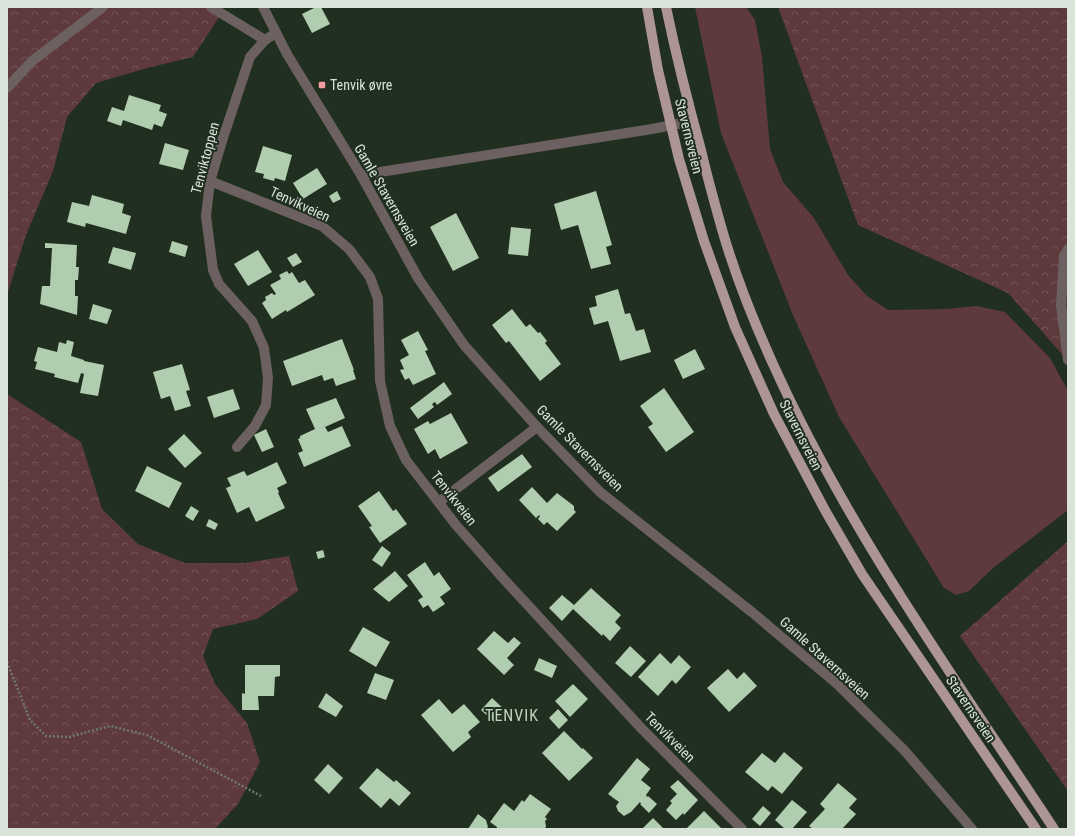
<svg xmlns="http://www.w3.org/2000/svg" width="1075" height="836" font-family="'Roboto Condensed',sans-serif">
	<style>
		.grass { fill: #5f3a3c }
		.forest { fill: url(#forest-crowns) }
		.building { fill: #b0cdaf }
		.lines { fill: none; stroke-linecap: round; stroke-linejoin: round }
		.path { stroke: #6d7a6d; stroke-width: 2.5; stroke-dasharray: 2 2; stroke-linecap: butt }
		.minor { stroke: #6c6060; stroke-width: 10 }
		.major { stroke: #ad9495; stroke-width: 10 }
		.poi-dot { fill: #f49aa0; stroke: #202f1f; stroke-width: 1.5 }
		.labels { text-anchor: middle; stroke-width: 4; stroke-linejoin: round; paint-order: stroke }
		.poi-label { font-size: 14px; fill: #d9e3d9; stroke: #202f1f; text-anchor: start }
		.street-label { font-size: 14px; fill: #d9e3d9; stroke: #202f1f }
		.quarter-label { font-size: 16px; letter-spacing: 1px; fill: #c0d4bf; stroke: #202f1f }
	</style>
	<defs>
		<pattern id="forest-crowns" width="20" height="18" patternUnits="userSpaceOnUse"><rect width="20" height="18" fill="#5f3a3c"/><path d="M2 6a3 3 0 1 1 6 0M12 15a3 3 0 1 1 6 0" fill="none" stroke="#755658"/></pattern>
	</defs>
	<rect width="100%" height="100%" fill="#202f1f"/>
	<path class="grass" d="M695 7H746L755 20 762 57 770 149 783 182 814 218 848 275 867 296 888 310 947 309 976 306 1005 312 1050 358 1068 391V510L993 568 969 591 956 595 944 588 839 417 793 315 721 133Z"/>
	<g class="forest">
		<path d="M7 7H217L219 17 193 57 147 68 96 83 67 117 53 171 26 235 7 295Z"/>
		<path d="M778 7H1068V361L1008 293 858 225Z"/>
		<path d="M7 394 81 442 102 509 138 544 185 563H245L289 556 298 591 257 619 213 629 203 656 215 684 247 723 260 762 238 804 215 829H7Z"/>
		<path d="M1068 541V791L960 636Z"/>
	</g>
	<g class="building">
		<path d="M316 7H321L330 24 312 33 302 14Z"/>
		<path d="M129 95 161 105 159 111 167 114 162 127 154 124 152 130 123 120 121 126 107 121 112 107 124 111Z"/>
		<path d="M165 143 189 150 183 170 159 164Z"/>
		<path d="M263 146 292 155 285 181 275 178 274 181 263 178 264 174 255 172Z"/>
		<path d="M317 168 327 184 303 199 293 183Z"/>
		<path d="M337 191 341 199 333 203 329 196Z"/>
		<path d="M596 191 612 245 606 247 611 264 591 269 578 225 561 230 554 204Z"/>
		<path d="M92 195 124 204 122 213 131 216 126 234 86 223 85 227 67 222 72 202 89 206Z"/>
		<path d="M456 213 479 258 453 271 430 227Z"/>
		<path d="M511 227 531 229 528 256 508 254Z"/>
		<path d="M172 241 188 246 185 257 169 252Z"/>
		<path d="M45 243 77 245 76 267H79L78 280H75V296H78L77 315 40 304 42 286H50L52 248H45Z"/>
		<path d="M113 247 136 253 131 270 108 263Z"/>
		<path d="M258 250 272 272 248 286 234 264Z"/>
		<path d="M296 253 302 262 293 267 287 258Z"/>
		<path d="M287 271 289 274 292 272 299 283 305 280 315 295 287 312 286 310 272 319 262 303 266 300 265 297 272 293 274 295 276 294 270 285 281 279 279 275Z"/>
		<path d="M618 289 625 314 630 313 636 331 644 329 651 352 620 361 608 321 594 325 589 308 597 306 595 296Z"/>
		<path d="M93 304 112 310 107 324 89 319Z"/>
		<path d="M512 309 526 327 530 324 538 333 540 332 547 341 545 343 561 364 540 381 509 341 506 343 492 325Z"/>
		<path d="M418 331 428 350 425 351 436 374 413 385 409 378 405 380 400 370 404 369 400 360 409 355 401 340Z"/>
		<path d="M342 339 354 370H353L356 379 336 386 333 378 324 381 322 375 292 386 283 361Z"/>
		<path d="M67 340 74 342 71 356 84 360V361L104 365 98 396 80 393 84 374 81 373 78 383 54 377 55 374 35 369 37 362 34 361 38 347 57 352 59 342 66 344Z"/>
		<path d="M695 349 705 369 683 379 674 360Z"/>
		<path d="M182 364 190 390 186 391 191 406 175 411 170 396 161 399 153 372Z"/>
		<path d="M444 382 452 394 437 405 435 402 432 404 434 407 418 419 410 408Z"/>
		<path d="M664 388 694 432 666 452 648 427 653 424 640 406Z"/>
		<path d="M233 389 240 409 214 418 207 397Z"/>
		<path d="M336 398 345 418 325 427 328 432 342 426 351 446 304 467 298 453 303 451 298 439 300 438V436L315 429 306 409Z"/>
		<path d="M451 413 468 443 440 459 435 449 428 454 414 429 428 421 430 424Z"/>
		<path d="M266 429 274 447 262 452 254 435Z"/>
		<path d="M184 434 202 453 185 468 168 449Z"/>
		<path d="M522 454 532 467 498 492 488 478Z"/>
		<path d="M277 462 287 483 277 488 279 492 278 493 285 508 256 522 249 507 237 513 226 488 231 486 227 478 244 471 247 476Z"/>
		<path d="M147 466 182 483 169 508 135 491Z"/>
		<path d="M532 487 547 503 557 493 574 506V510L576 512 557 531 547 522 544 525 538 519 540 516 539 515 536 518 519 500Z"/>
		<path d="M379 491 393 511 396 509 407 524 380 543 369 527 372 526 358 506Z"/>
		<path d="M191 506 199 511 193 521 185 516Z"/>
		<path d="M209 519 218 524 215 530 206 526Z"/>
		<path d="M382 546 391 553 382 567 372 560Z"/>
		<path d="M323 550 325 557 318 559 316 552Z"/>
		<path d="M425 562 434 576 439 572 451 589 440 597 445 604 433 612 428 605 423 608 418 600 423 597 407 575Z"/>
		<path d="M395 571 408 586 389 602 373 589Z"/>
		<path d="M591 588 621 615 615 622 621 628 610 641 603 634 602 636 573 609 562 621 549 608 562 595 574 605Z"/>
		<path d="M363 627 390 642 376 667 349 651Z"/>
		<path d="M494 631 508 643 514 637 521 643 507 658 514 665 504 675 477 649Z"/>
		<path d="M630 646 646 661 631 677 615 663Z"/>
		<path d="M660 653 671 664 679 655 691 667 676 684 672 680 658 696 638 677Z"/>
		<path d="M539 658 557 666 552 678 534 670Z"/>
		<path d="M245 665H280V676L275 677 274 696H258L259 710H242V693L245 694Z"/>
		<path d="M728 669 737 679 744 672 757 686 729 712 707 688Z"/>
		<path d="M375 673 394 680 386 700 367 693Z"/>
		<path d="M573 684 588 699 570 717 555 701Z"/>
		<path d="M326 693 343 706 336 717 318 707Z"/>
		<path d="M492 698 506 711 495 723 481 710Z"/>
		<path d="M439 699 452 714 464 704 480 722 468 732 471 737 453 752 421 715Z"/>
		<path d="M558 709 568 720 559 729 549 718Z"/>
		<path d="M564 731 582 749 583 748 593 758 569 781 542 753Z"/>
		<path d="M784 752 803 768 782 794 772 786 768 791 745 772 762 753 775 763Z"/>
		<path d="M637 758 650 769 641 780 651 788 646 795 647 797 648 796 657 804 649 813 640 804H641L640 802 631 812 624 816 618 811 616 806 619 802 608 794Z"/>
		<path d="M328 764 343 778 329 794 314 780Z"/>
		<path d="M377 768 394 782 396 780 411 793 399 806 390 798 381 808 359 788Z"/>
		<path d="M678 780 698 800 684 815 683 813 676 820 666 810 672 803 670 801 677 794 670 787Z"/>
		<path d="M838 783 857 799 849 808 856 814 842 829H813L809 826 825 809 820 804Z"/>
		<path d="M530 794 551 809 545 817 547 819 545 821 546 826 545 829H497V827L490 822 504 803 514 811 522 800 524 802Z"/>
		<path d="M792 800 807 812 792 829H785L775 820Z"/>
		<path d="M763 806 771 813 760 826 752 819Z"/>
		<path d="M704 811 722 829H686Z"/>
		<path d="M478 814 486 820 488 827 486 829H468Z"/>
		<path d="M653 818 664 829H642Z"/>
	</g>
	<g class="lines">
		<path class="path" d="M7 662 30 720 46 736 69 737 110 726 147 735 261 796"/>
		<g class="minor">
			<path d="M211 7 265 40"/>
			<path d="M263 7 287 54 361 175 418 278 464 345 537 427 600 492 753 613 836 683 904 750 972 829"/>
			<path d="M7 88 32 61 103 7"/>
			<path d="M361 175 652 129 693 121"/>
			<path d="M210 181 322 226 349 249 370 277 378 299 380 381 390 426 406 460 456 525 501 576 642 729 742 829"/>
			<path d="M1068 249 1064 256 1061 305 1068 360"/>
			<path d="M237 447 255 426 266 405 268 378 264 348 252 321 219 284 213 270 206 216 210 181 223 138 250 57 265 40 276 33"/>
			<path d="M439 502 537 427"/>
		</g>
		<g class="major">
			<path d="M647 7 658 70 679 159 704 241 735 327 774 414 826 512 862 574 1036 829"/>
			<path d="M666 7C676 55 688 103 701 150 707 176 714 201 721 226 734 272 753 320 773 364 848 530 954 677 1054 829"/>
		</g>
	</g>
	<rect class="poi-dot" x="318" y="81" width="8" height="8" rx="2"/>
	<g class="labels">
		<g class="poi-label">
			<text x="330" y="90">Tenvik øvre</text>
		</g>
		<g class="street-label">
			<text transform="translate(689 136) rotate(76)" y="5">Stavernsveien</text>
			<text transform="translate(205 158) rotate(-75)" y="5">Tenviktoppen</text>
			<text transform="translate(387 195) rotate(60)" y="5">Gamle Stavernsveien</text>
			<text transform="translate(300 204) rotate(25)" y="5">Tenvikveien</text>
			<text transform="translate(801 435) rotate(63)" y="5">Stavernsveien</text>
			<text transform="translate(580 448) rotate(45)" y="5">Gamle Stavernsveien</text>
			<text transform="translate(454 498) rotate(52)" y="5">Tenvikveien</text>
			<text transform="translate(825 658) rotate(42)" y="5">Gamle Stavernsveien</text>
			<text transform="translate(971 709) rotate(56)" y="5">Stavernsveien</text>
			<text transform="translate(670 737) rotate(45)" y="5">Tenvikveien</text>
		</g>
		<g class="quarter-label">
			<text x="512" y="721">TENVIK</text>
		</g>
	</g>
	<rect width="1075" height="836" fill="none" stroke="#d9e3d9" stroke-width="16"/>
</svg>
